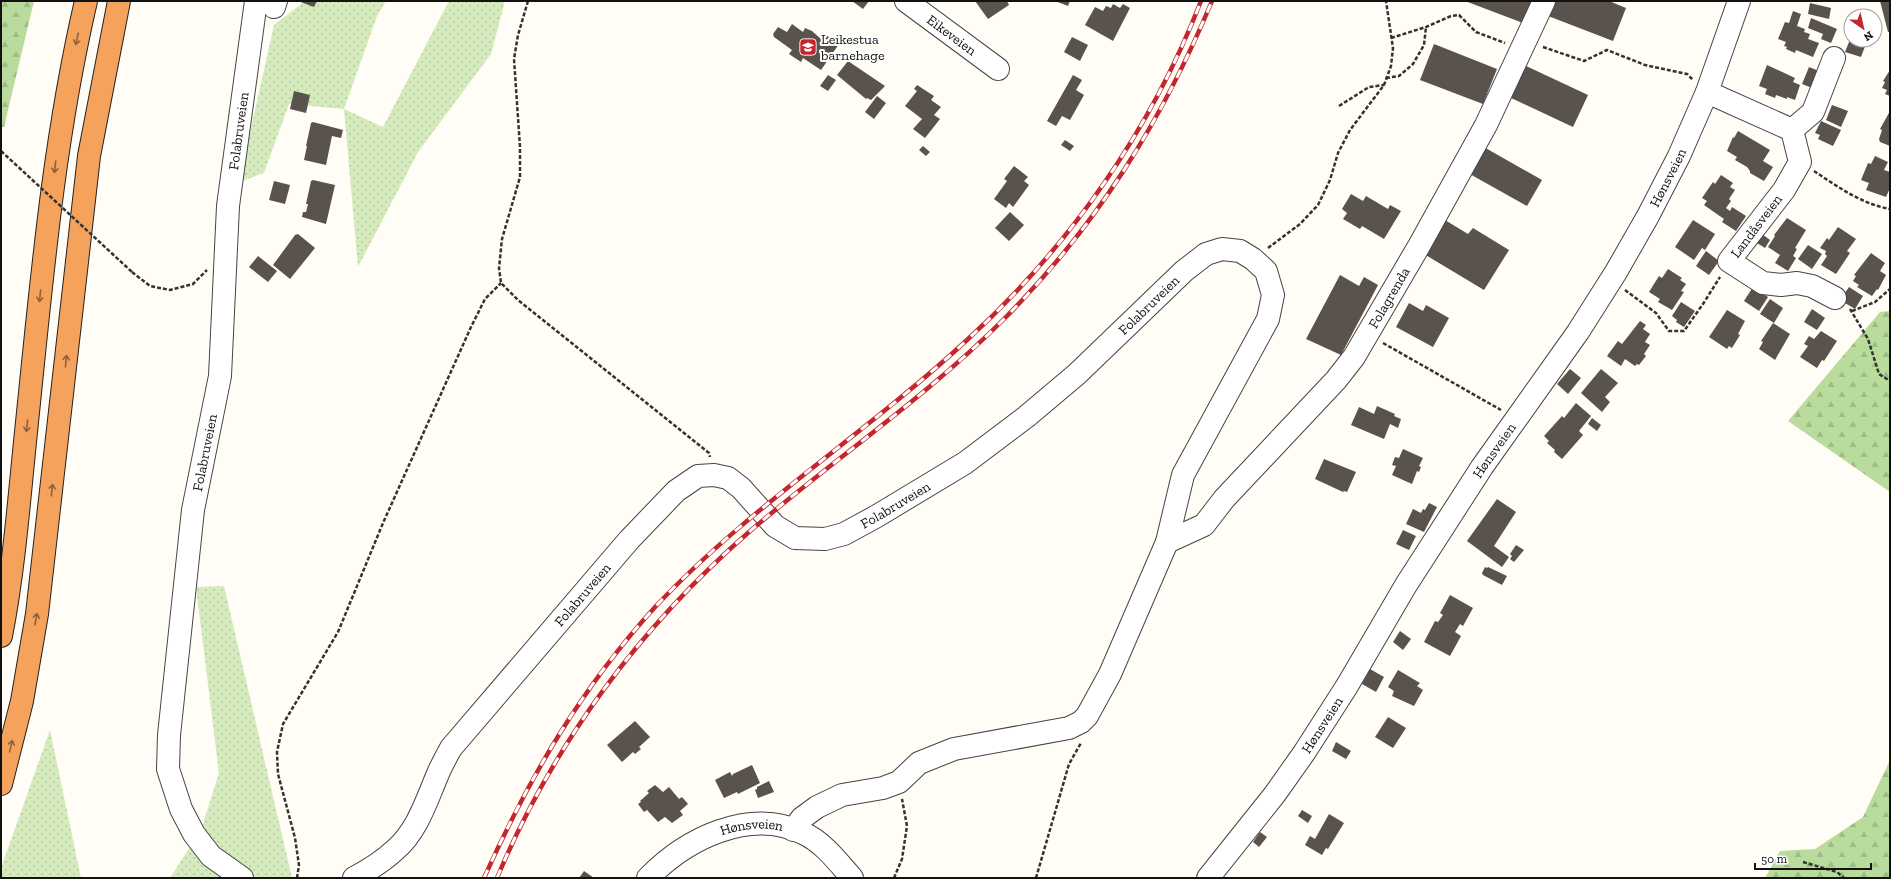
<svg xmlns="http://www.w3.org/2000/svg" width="1891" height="879" font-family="'Zilla Slab',serif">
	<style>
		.grass { fill: url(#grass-dots) }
		.forest { fill: url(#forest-firs) }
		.building { fill: #5a524d }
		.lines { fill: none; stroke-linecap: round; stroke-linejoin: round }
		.minor-casing { stroke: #444; stroke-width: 24 }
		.highway-casing { stroke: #222; stroke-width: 24 }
		.path { stroke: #333; stroke-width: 2.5; stroke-dasharray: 4 2; stroke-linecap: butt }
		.minor { stroke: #fff; stroke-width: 22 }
		.highway { stroke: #f5a25d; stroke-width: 22 }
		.rail-casing { stroke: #c4262e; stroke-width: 4.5 }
		.rail { stroke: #fff; stroke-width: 3; stroke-dasharray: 9; stroke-linecap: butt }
		.path-bridge { stroke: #333; stroke-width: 2.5; stroke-dasharray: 4 2; stroke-linecap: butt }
		.oneway { stroke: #8e613b }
		.labels { text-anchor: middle; stroke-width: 4; stroke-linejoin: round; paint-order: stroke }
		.street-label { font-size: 14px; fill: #111; stroke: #fff }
		.poi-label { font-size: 14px; fill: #111; stroke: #fff; text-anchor: start }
	</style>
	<defs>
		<pattern id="grass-dots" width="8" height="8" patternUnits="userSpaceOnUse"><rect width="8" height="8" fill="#d5ebbd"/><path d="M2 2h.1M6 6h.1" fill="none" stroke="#b6c8a1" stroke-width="1.8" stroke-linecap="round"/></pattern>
		<pattern id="forest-firs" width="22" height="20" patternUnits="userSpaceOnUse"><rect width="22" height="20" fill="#b9dc9c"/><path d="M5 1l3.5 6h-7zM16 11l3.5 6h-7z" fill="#9ebc85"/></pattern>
	</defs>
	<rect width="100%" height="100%" fill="#fffdf5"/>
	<g class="grass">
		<path d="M305 1H386L377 16 344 109 383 127 449 1H505L491 54 418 152 358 267 344 109 289 104 264 173 239 182 274 25Z"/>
		<path d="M224 586 292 878H170L201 830 219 773 196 587Z"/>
		<path d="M50 730 81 878H1V868Z"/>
	</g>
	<g class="forest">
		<path d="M1 1H34L4 127H1Z"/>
		<path d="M1890 311V492L1788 421 1880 312Z"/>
		<path d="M1890 760V878H1765L1780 851 1815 849 1863 817Z"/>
	</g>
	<g class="building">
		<path d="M298 1H317L314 7Z"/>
		<path d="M852 1H869L863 9Z"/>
		<path d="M975 1H1007L1009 5 988 19Z"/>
		<path d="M1055 1H1070L1068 6Z"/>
		<path d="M1465 1H1532L1523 23Z"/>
		<path d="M1548 1H1609L1626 8 1613 41 1543 14Z"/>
		<path d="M1880 1H1890V32H1888Z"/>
		<path d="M1810 3 1831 8 1829 19 1808 14Z"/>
		<path d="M1113 4 1120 8 1123 4 1130 8 1113 41 1085 25 1095 7 1103 11 1106 6 1111 8Z"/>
		<path d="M1793 11 1801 14 1797 26 1805 29 1804 32 1810 34 1808 39 1819 43 1813 57 1796 50 1795 53 1786 49 1787 47 1784 46 1786 42 1778 39 1785 22 1789 23Z"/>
		<path d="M1811 18 1837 29 1831 43 1821 39 1823 34 1808 28Z"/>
		<path d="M792 24 803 32 805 28 812 31 822 40 826 35 839 44 821 70 803 58 801 62 789 54 792 50 774 37 773 34 778 27 787 32Z"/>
		<path d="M1072 37 1088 45 1080 61 1064 52Z"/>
		<path d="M1851 37V40L1867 41 1861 57 1845 52Z"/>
		<path d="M1434 44 1497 69 1483 104 1420 80Z"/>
		<path d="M848 61 885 86 871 100 867 98 866 99 837 75Z"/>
		<path d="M1524 65 1588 95 1573 127 1509 97Z"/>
		<path d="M1767 65 1795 78 1793 82 1800 85 1795 100 1787 97V99L1776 95 1775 98 1765 94 1767 89 1759 86Z"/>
		<path d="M1809 67 1824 73 1817 90 1802 84Z"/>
		<path d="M1890 70V96L1885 94 1887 90 1882 88 1885 82 1883 81Z"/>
		<path d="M828 75 836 80 828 91 820 86Z"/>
		<path d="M1073 75 1082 80 1076 90 1084 95 1070 120 1062 116 1056 126 1047 121Z"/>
		<path d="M917 85 934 96 931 100 941 107 934 115 940 119 925 138 913 129 922 119 905 106 917 91 914 89Z"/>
		<path d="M294 91 310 95 306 113 290 109Z"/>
		<path d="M877 96 886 103 874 119 865 112Z"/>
		<path d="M1832 105 1848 111 1841 127 1826 120Z"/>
		<path d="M1890 111V146L1880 142 1879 139 1882 130 1880 129Z"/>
		<path d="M1821 121 1841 130 1833 146 1818 139 1820 135 1815 133Z"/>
		<path d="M313 122 343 130 341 138 332 136 326 165 304 160 307 146H306L311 123Z"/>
		<path d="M1738 131 1770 150 1763 161 1773 167 1764 181 1750 173V171L1747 167 1735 160 1737 157 1727 151 1733 137 1734 138Z"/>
		<path d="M1065 140 1074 146 1070 151 1061 145Z"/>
		<path d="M923 146 930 152 926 156 919 150Z"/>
		<path d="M1482 146 1542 180 1527 206 1468 173Z"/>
		<path d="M1875 156 1888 162 1884 170 1890 172V188L1886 197 1866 190 1869 183 1861 180 1868 163 1871 164Z"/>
		<path d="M1014 166 1028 177 1024 181 1029 185 1013 207 1009 203 1006 208 994 199 1007 181 1004 179Z"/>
		<path d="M1721 175 1733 183 1730 187 1735 190 1729 199 1731 201 1726 208 1730 211 1732 207 1746 216 1736 231 1722 222 1724 219 1704 205 1707 201 1702 198 1713 182 1715 184Z"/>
		<path d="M313 180 335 185 326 224 302 217 303 212H306L308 204H306L311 181Z"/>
		<path d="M274 181 290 185 285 204 269 200Z"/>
		<path d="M1351 194 1363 201 1366 196 1388 209 1390 205 1401 211 1384 239 1362 226 1360 229 1343 219 1347 213 1342 209Z"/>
		<path d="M1010 212 1024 225 1009 241 995 228Z"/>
		<path d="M1440 217 1468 234 1473 228 1509 250 1484 290 1419 251Z"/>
		<path d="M1787 218 1806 230 1795 248 1797 249 1793 256 1796 258 1788 271 1775 263 1780 255 1768 247 1775 236 1774 235Z"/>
		<path d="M1693 220 1715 234 1705 250 1702 248 1694 260 1675 247Z"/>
		<path d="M1838 227 1856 239 1847 251 1850 253 1836 274 1821 265 1827 256 1825 254 1826 251 1820 248 1827 238 1829 240Z"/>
		<path d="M298 234 315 248 290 279 273 265 295 235Z"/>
		<path d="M1762 234 1770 240 1765 248 1757 243Z"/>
		<path d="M1808 245 1822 254 1812 269 1798 259Z"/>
		<path d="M1706 251 1719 261 1709 275 1696 266Z"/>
		<path d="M1871 253 1885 263 1880 271 1886 275 1878 290 1877 289 1872 296 1857 287 1859 285 1853 281 1856 276 1854 275Z"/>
		<path d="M258 256 277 271 268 282 249 267Z"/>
		<path d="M1668 269 1682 278 1680 280 1686 284 1681 291 1684 292 1672 310 1658 302 1660 299 1649 292 1659 276 1662 278Z"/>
		<path d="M1340 275 1359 286 1364 277 1378 285 1341 355 1306 339Z"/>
		<path d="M1753 287 1768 297 1759 311 1744 301Z"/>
		<path d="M1849 287 1863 296 1855 309 1840 300Z"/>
		<path d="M1770 299 1783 308 1774 323 1760 314Z"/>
		<path d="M1681 302 1695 311 1684 327 1676 322 1677 320 1672 316Z"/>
		<path d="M1409 303 1423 311 1426 305 1449 318 1433 347 1396 327Z"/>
		<path d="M1812 309 1825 318 1817 330 1804 322Z"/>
		<path d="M1727 310 1745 321 1738 334 1740 335 1732 348 1729 346 1727 349 1709 337Z"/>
		<path d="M1640 321 1646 325 1643 329 1650 334 1645 342 1650 345 1644 354 1646 356 1639 365 1637 364 1635 366 1625 359 1621 366 1607 356 1618 341 1622 344Z"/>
		<path d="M1773 323 1790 334 1775 360 1759 349 1763 342 1761 341Z"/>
		<path d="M1821 331 1837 341 1824 361 1822 360 1817 368 1800 357 1808 346 1804 344 1809 336 1814 339Z"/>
		<path d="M1570 369 1581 378 1568 394 1557 384Z"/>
		<path d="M1601 369 1618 383 1605 397 1610 402 1602 412 1581 393Z"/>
		<path d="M1576 403 1591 416 1579 431 1583 435 1562 459 1554 452 1555 450 1547 443 1549 441 1544 436 1562 416 1564 418Z"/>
		<path d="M1377 406 1395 414 1394 416 1401 419 1398 428 1390 424 1384 439 1351 425 1359 407 1374 414Z"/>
		<path d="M1592 418 1601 425 1597 431 1588 424Z"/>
		<path d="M1403 449 1423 458 1419 466 1421 467 1419 472 1417 471 1412 484 1392 475 1396 466 1392 465 1395 457 1399 458Z"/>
		<path d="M1324 459 1356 472 1347 492 1344 491 1343 492 1315 479Z"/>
		<path d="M1497 499 1516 512 1494 546 1509 557 1502 567 1467 541Z"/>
		<path d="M1429 503 1437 507 1424 532 1406 524 1413 509 1421 513 1423 509 1425 510Z"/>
		<path d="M1403 530 1416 536 1409 550 1396 544Z"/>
		<path d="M1516 545 1524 550 1514 562 1510 559 1512 556 1510 554Z"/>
		<path d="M1485 567 1487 568 1488 567 1507 576 1502 585 1483 575 1482 573Z"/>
		<path d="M1450 595 1473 608 1463 626 1460 624 1455 632 1461 636 1450 656 1424 642 1435 621 1438 622 1443 615 1440 613Z"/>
		<path d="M1400 631 1411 639 1403 650 1393 642Z"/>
		<path d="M1370 669 1384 677 1376 692 1362 684Z"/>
		<path d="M1398 670 1420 683 1417 686 1423 690 1414 706 1392 696 1394 691 1388 687Z"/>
		<path d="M1388 717 1406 728 1393 748 1375 737Z"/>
		<path d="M635 721 650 737 639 747 641 749 635 754 633 752 622 762 607 745Z"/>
		<path d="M1336 742 1351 751 1346 759 1332 751Z"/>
		<path d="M752 765 760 783 738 794 737 792 724 798 715 780 730 772 732 776 733 774Z"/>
		<path d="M769 781 774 792 758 798 755 790 757 789V787Z"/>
		<path d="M655 785 663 792 669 787 679 799 682 797 688 804 680 811 683 815 672 823 665 817 658 822 647 810 644 812 638 804 641 802 640 801 649 793 647 791Z"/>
		<path d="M1302 810 1312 816 1308 823 1298 816Z"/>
		<path d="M1329 814 1344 823 1328 849 1326 848 1322 855 1305 845 1310 836 1315 839Z"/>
		<path d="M1260 832 1267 837 1259 847 1253 842Z"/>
		<path d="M584 871 594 878H579Z"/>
	</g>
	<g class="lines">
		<defs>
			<g id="minor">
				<path id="s1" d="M906 1 998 69"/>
				<path d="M274 7 276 1"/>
				<path d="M1707 92 1792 130 1800 162 1784 190 1729 261 1763 283 1781 285 1797 283 1812 286 1835 298"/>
				<path d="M1792 130 1813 112 1834 58"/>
				<path id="s2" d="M1167 542 1204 525 1224 499 1336 380 1354 357 1419 246 1486 125 1544 1"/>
				<path id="s3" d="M242 878 211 856 194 834 181 809 168 769 169 735 193 510 220 376 228 206 256 1"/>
				<path id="s4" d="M354 878C369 870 382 862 395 850 417 831 426 802 437 776 441 766 446 757 451 748L629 540 676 491 698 476 714 475 728 478 741 488 775 526 795 538 825 539 844 534 877 516 965 463 1026 417 1077 374 1184 271 1206 254 1222 249 1240 251 1253 259 1266 271 1273 295 1268 319 1183 475 1167 542 1110 674 1087 716 1081 722 1069 728 954 749 919 763 899 782 883 788 842 795 817 807 802 818 793 830"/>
				<path id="s5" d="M648 878C686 839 749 807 803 833 823 842 838 862 852 878"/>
				<path id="s6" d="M1208 878 1275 794 1304 753 1347 686 1406 585 1482 467 1578 332 1616 272 1648 216 1679 156 1707 92 1739 1"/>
			</g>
			<g id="highway">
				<path d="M1 636C14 569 19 500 26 432 41 287 53 143 86 1"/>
				<path d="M1 784 22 701 37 614 89 156 119 1"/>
			</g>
		</defs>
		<use href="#minor" class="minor-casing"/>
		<use href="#highway" class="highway-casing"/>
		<g class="path">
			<path d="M528 1 518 35 514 59 520 147V177L502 239 499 268 501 283 518 300 709 453 710 457"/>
			<path d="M1391 38 1426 27 1451 16 1459 15 1476 32 1505 43"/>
			<path d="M1543 47 1584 61 1607 50 1645 65 1687 74 1693 80"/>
			<path d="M1386 78 1399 76 1413 64 1424 45 1426 27"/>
			<path d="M1339 106 1369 87 1384 85"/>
			<path d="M1814 171C1838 187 1862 204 1890 209"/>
			<path d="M1268 248 1300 224 1318 205 1330 180 1338 153 1350 130 1384 85 1391 66 1393 48 1386 1"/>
			<path d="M132 272 150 286 170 290 193 284 207 270"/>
			<path d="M1625 290 1656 313 1669 331H1684L1703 304 1720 277"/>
			<path d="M1850 309 1868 339 1879 374 1890 381"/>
			<path d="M1852 311 1875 302 1890 289"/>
			<path d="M1383 343 1501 410"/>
			<path d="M1803 862 1837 872 1844 878"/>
			<path d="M297 878 299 865 295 838 278 774 277 752 283 724 338 632 383 523 471 327 485 299 501 283"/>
			<path d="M894 878 902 859 907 826 902 799"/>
			<path d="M1036 878 1069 764 1081 743"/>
		</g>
		<use href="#minor" class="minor"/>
		<use href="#highway" class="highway"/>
		<defs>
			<g id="rail">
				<path d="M484 878C529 778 581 688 656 606 750 506 867 433 967 340 1069 247 1151 130 1201 1"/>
				<path d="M497 878C553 744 640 627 749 532 834 459 927 397 1006 317 1097 225 1162 121 1212 1"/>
			</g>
		</defs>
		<use href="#rail" class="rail-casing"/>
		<use href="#rail" class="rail"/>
		<path class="path-bridge" d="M1 151 132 272"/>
	</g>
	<defs><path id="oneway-shaft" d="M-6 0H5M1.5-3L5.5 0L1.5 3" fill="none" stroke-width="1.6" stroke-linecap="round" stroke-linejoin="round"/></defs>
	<g class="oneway">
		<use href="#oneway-shaft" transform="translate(77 39) rotate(103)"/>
		<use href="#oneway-shaft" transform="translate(55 167) rotate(97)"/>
		<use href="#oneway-shaft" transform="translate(40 296) rotate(96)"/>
		<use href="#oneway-shaft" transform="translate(66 361) rotate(-84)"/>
		<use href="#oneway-shaft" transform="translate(27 426) rotate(96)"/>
		<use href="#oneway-shaft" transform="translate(52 490) rotate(-83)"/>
		<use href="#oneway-shaft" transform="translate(36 619) rotate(-80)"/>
		<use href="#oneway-shaft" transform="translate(11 746) rotate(-76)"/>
	</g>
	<defs>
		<symbol id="school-square" viewBox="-11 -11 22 22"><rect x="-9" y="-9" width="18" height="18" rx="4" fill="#c4262e" stroke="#fff"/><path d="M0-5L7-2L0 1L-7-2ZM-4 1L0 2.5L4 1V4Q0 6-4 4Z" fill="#fff"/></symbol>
	</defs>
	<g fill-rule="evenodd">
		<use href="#school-square" x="798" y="37" width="20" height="20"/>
	</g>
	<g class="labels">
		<g class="street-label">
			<text dy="5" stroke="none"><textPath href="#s1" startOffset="57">Eikeveien</textPath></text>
			<text dy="5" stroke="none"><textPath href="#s3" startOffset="779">Folabruveien</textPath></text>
			<text dy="5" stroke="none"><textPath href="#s6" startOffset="839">Hønsveien</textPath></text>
			<text transform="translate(1756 226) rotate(-53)" y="5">Landåsveien</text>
			<text dy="5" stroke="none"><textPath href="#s2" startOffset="335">Folagrenda</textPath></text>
			<text dy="5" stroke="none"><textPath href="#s4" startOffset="1089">Folabruveien</textPath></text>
			<text dy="5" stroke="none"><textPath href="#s6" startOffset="515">Hønsveien</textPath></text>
			<text dy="5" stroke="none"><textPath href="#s3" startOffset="455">Folabruveien</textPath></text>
			<text dy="5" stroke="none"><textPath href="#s4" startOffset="765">Folabruveien</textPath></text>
			<text dy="5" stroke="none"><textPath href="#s4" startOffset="369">Folabruveien</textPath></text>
			<text dy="5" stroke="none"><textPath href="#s6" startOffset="191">Hønsveien</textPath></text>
			<text dy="5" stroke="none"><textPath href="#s5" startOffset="119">Hønsveien</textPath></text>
		</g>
		<g class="poi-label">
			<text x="821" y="44">Leikestua<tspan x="821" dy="16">barnehage</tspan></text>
		</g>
	</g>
	<rect width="1891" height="879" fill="none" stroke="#111111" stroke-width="4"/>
	<g transform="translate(1863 28) rotate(146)"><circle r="19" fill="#ffffff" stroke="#a0a0a0"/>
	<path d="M0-3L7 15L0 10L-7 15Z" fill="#c4262e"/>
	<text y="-6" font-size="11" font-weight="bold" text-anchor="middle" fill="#111111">N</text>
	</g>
	<path d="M1755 863v6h116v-6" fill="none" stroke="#111111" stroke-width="2"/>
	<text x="1761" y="863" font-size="12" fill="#111111" stroke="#ffffff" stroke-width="3" paint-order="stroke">50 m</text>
</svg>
